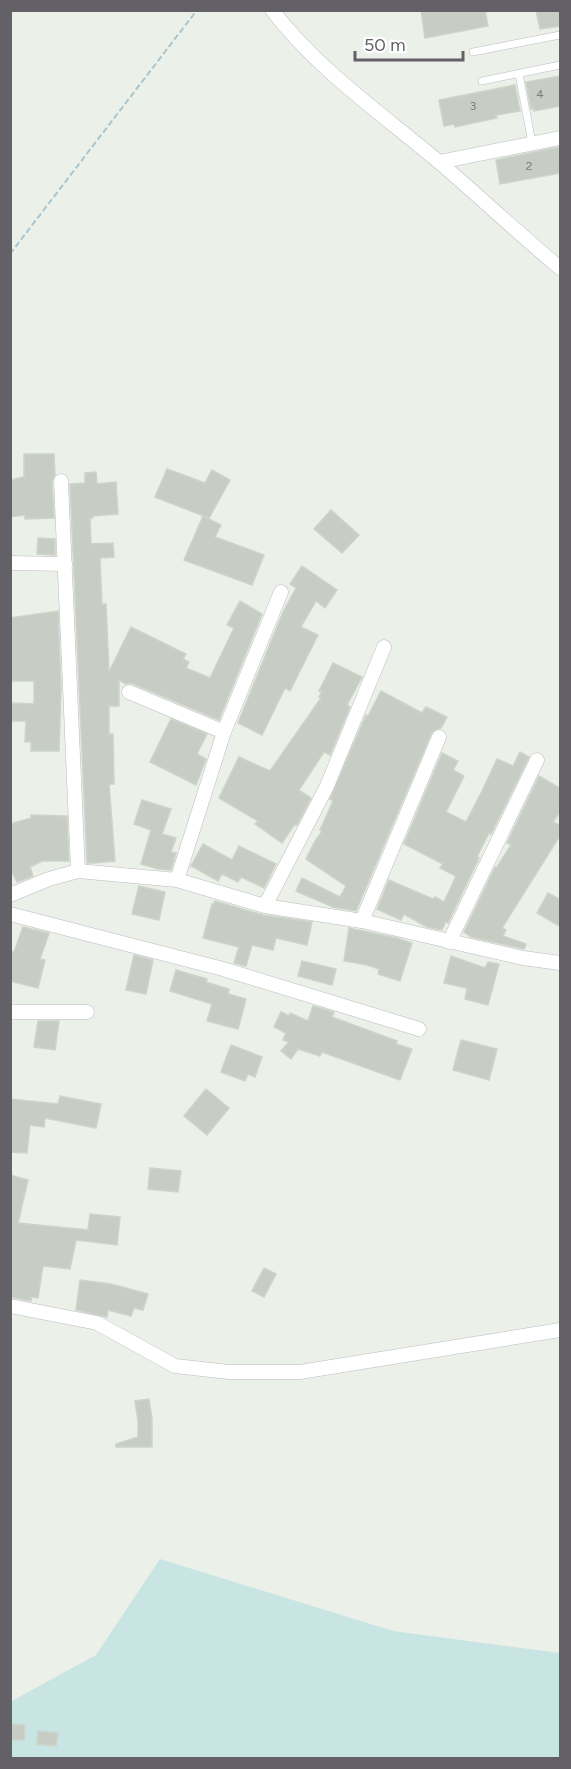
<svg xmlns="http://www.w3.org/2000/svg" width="571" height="1769" font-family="Figtree,sans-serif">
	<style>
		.green { fill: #c8e5e4 }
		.building { fill: #c7ccc5; stroke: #ccd5c7; stroke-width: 1.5 }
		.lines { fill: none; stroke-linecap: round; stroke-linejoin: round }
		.service-casing { stroke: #bebac1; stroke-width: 8 }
		.minor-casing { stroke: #bebac1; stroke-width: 15 }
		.path { stroke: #a8c6cf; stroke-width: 2; stroke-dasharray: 6 3; stroke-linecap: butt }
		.service { stroke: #fff; stroke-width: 7 }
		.minor { stroke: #fff; stroke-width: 14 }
		.labels { text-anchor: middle; stroke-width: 5; stroke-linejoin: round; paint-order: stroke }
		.number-label { font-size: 12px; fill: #7d7b7e }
	</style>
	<rect width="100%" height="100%" fill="#ebf0e9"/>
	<path class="green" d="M160 1559 393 1631 560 1653V1758H11L10 1702 96 1655Z"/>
	<g class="building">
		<path d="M421 10H485L488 26 425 38Z"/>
		<path d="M536 10H561V26L540 29Z"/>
		<path d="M561 76V106L534 111 533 108 531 109 526 82Z"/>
		<path d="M515 85 520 111 496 115 497 118 455 127 454 124 444 126 439 100Z"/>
		<path d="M559 147 561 173 500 184 496 160Z"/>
		<path d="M24 454H54L55 475 52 481 54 518 25 519V515L10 517V480L24 477Z"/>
		<path d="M167 469 205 483 212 470 230 480 209 518 155 497Z"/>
		<path d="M96 472 97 484 116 482 118 514 93 516V518H90L91 544 113 543 114 557 100 558 102 604H106L109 672 131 627 186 654 183 659 189 662 186 668 210 678 234 628 227 625 240 601 262 614 219 720 131 683 126 684 119 680V706H109V734H113L114 784H109L115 861 94 863H87L70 484 85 483V473Z"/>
		<path d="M331 510 359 535 342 553 314 529Z"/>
		<path d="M203 516 221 525 215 537 264 555 252 585 184 560Z"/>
		<path d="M38 538 55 539V555L37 554Z"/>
		<path d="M302 566 337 590 325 608 316 601 301 627 318 635 290 691 285 688 262 735 238 723 283 612 296 588 290 584Z"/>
		<path d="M58 611 61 688 59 751H31V742H25L26 721H10V703L34 704V681H11L10 618Z"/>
		<path d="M333 663 362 677 347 705 350 707 330 755 324 752 299 790 311 798 297 825 295 824 282 843 255 824 258 821 219 798 239 757 270 771 321 698 319 697 322 692 319 691Z"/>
		<path d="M381 691 422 713 426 707 447 717 441 728 434 730 431 734 356 911 333 907 296 891 302 878 340 897 346 886 306 859 314 843 322 831 320 830 333 801 330 799 366 715 368 716Z"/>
		<path d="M171 719 207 734 197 754 206 759 196 785 150 762Z"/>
		<path d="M520 752 529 757 491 834 489 833 477 857 479 858 448 923 446 921 442 930 427 927 404 914 401 920 377 909 389 880 433 899 435 897 444 902 456 876 440 868 443 864 404 844 442 753 458 761 453 770 464 776 446 812 466 822 483 789 497 759 513 766Z"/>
		<path d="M539 776 561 789V810L553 822 561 826V834L502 928 506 930 503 936 526 944 524 949 471 937 464 932 495 867H497L511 845 507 843Z"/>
		<path d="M142 800 171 809 162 834 176 838 171 852 176 853 171 870 158 869 141 864 151 830 134 824Z"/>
		<path d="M31 815 67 816 69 861H42L30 867 33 876 17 882 10 868V824L31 818Z"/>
		<path d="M203 844 232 860 239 846 276 864 264 888 241 877 238 882 222 874 218 881 191 866Z"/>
		<path d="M139 886 165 892 159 920 132 914Z"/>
		<path d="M548 893 561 900V927L537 913Z"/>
		<path d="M215 901 263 915 312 922 307 945 276 938 273 950 252 945 246 966 234 963 239 947 203 938 212 904H214Z"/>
		<path d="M23 927 49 933 40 959 45 960 38 988 10 981V951L14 952Z"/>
		<path d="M349 928 397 938 412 943 400 981 378 974 379 969 367 965 344 961Z"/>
		<path d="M134 955 153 960 146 994 126 990Z"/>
		<path d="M451 956 485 968 488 962 499 964 488 1005 465 999 467 988 444 983Z"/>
		<path d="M302 961 336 969 332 985 298 976Z"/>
		<path d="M176 970 207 979 206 982 229 989 228 994 246 999 238 1029 207 1021 212 1004 170 991Z"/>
		<path d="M313 1006 334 1012 332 1017 397 1041 396 1044 412 1049 400 1080 322 1052 320 1056 298 1049 291 1059 281 1051 289 1042 283 1040 286 1033 274 1027 281 1012 289 1016 290 1013 308 1021Z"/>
		<path d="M38 1021H59L55 1050 34 1047Z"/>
		<path d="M461 1040 497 1049 489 1080 453 1070Z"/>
		<path d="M231 1045 262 1057 255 1077 248 1074 245 1081 221 1072Z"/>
		<path d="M206 1089 229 1108 207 1135 184 1116Z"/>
		<path d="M60 1096 101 1104 96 1128 45 1118 44 1127 30 1125 27 1153 10 1152V1099L58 1104Z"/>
		<path d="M150 1168 181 1171 178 1192 148 1189Z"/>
		<path d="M10 1175 28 1180 18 1223 88 1230 90 1214 120 1217 117 1245 76 1240 70 1269 43 1266 38 1298 31 1297V1301L10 1297Z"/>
		<path d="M264 1268 276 1274 264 1297 252 1291Z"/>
		<path d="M80 1280 111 1284 148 1294 143 1310 134 1308 131 1316 108 1310 107 1317 76 1310Z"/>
		<path d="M149 1399 152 1419V1447H116V1444L138 1437V1421L135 1401Z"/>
		<path d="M10 1724 25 1725 24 1740H10Z"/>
		<path d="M38 1731 58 1733 56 1746 37 1744Z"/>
	</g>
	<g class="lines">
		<defs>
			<g id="service">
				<path d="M473 52 560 35"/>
				<path d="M519 74 532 143"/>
				<path d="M482 81 560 65"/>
			</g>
			<g id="minor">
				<path d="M272 10C318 70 382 114 439 162 480 197 519 234 560 268"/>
				<path d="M439 162 560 138"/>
				<path d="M61 481 78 871"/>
				<path d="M10 563 65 564"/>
				<path d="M129 692 224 732"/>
				<path d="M177 880 224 732 281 592"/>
				<path d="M10 895 49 879 78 871 177 880 265 906 362 921 523 958 560 963"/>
				<path d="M265 906 327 786 384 647"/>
				<path d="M10 914 223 969 419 1029"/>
				<path d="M362 921 439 737"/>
				<path d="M449 942 537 760"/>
				<path d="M10 1012H87"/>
				<path d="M10 1306 97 1323 175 1366 229 1372H300L560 1330"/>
			</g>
		</defs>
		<use href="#service" class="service-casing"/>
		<use href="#minor" class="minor-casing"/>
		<path class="path" d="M10 254 197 10"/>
		<use href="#service" class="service"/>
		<use href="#minor" class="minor"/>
	</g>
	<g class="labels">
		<g class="number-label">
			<text x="540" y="98">4</text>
			<text x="473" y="110">3</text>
			<text x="529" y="170">2</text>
		</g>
	</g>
	<rect width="571" height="1769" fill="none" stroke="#646067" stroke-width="24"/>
	<path d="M355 51v9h108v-9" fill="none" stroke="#646067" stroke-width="3"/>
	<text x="364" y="51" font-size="18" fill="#646067" stroke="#ffffff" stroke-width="4.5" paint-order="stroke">50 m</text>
</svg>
